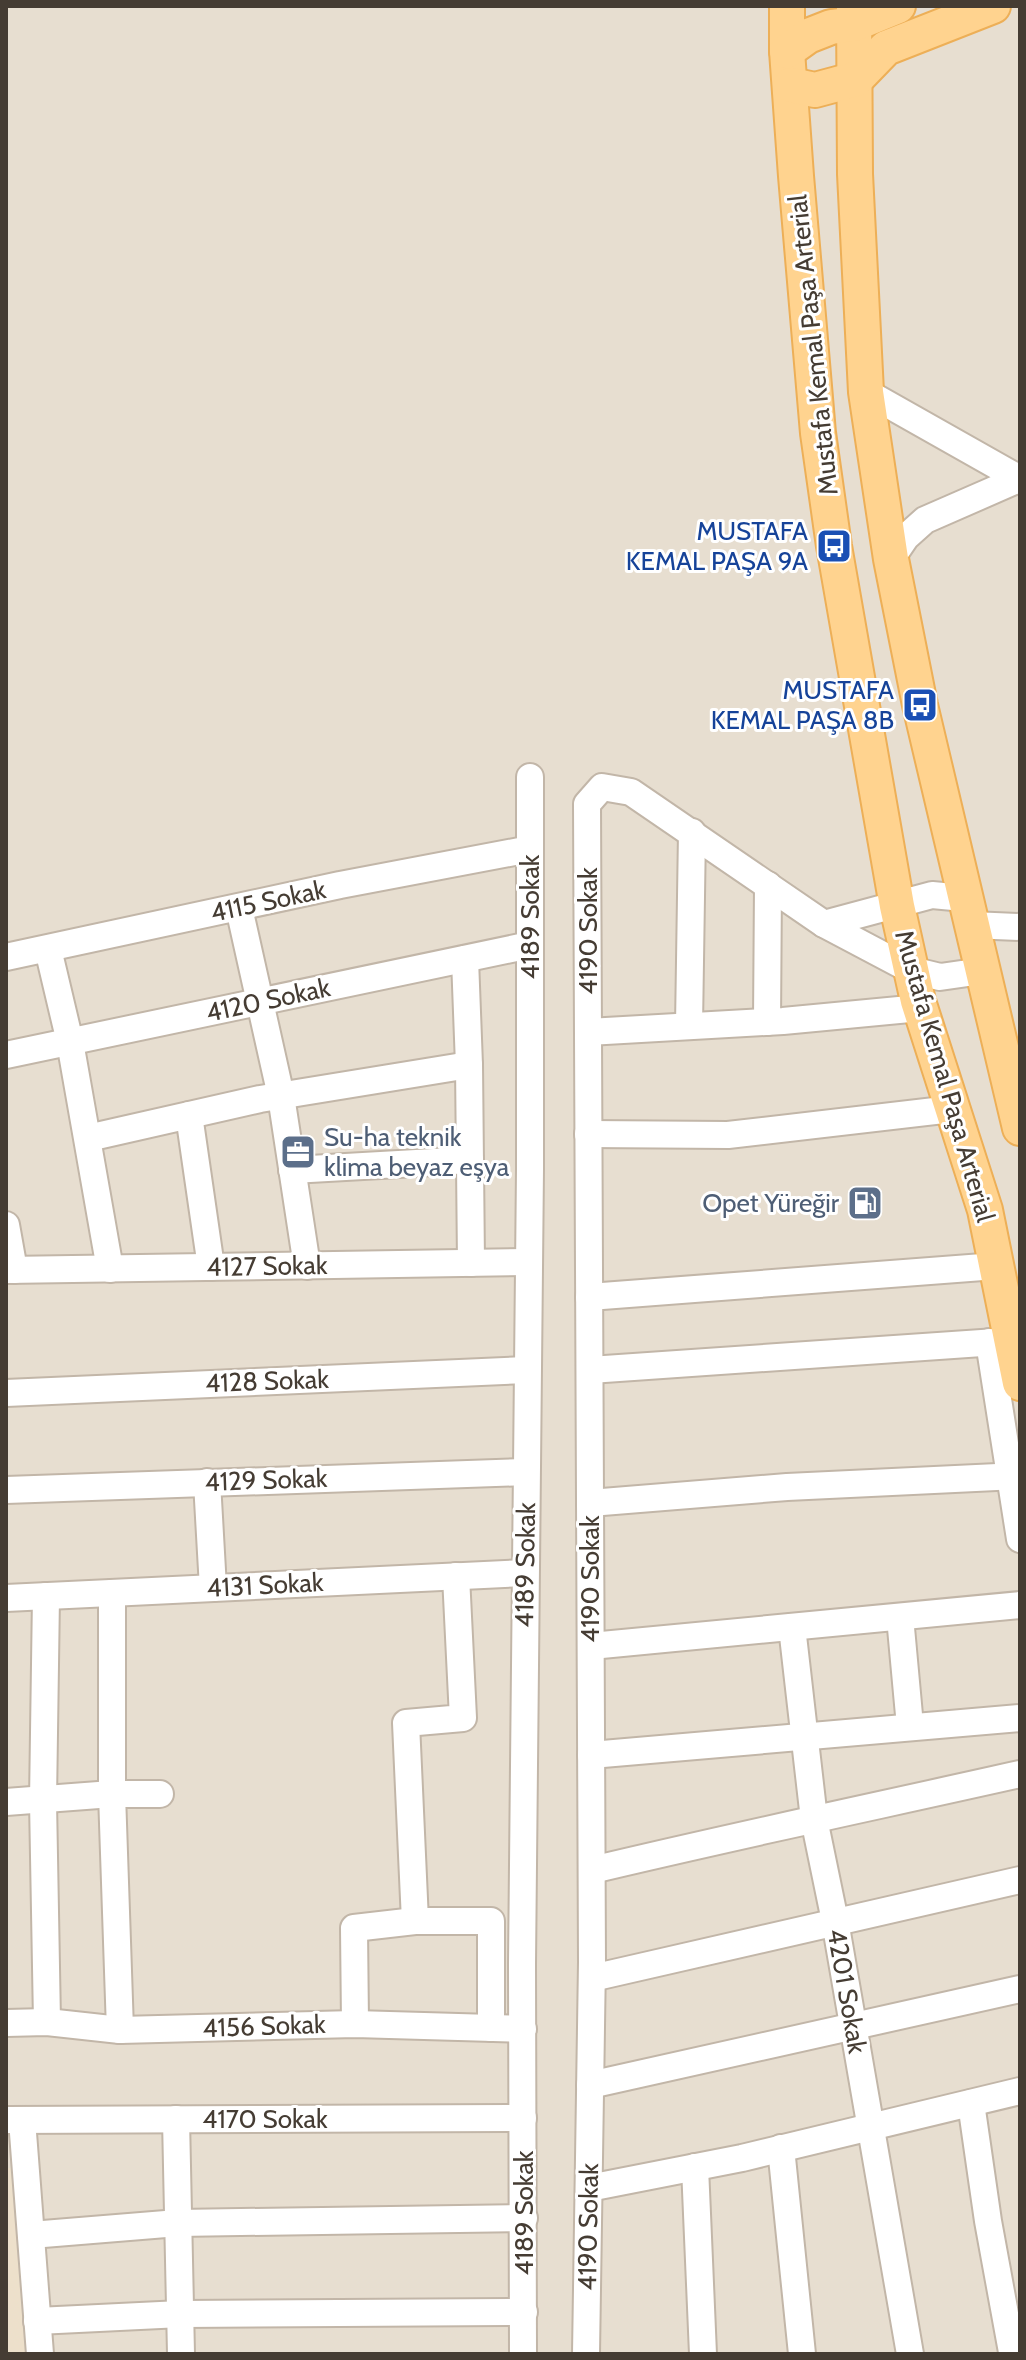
<svg xmlns="http://www.w3.org/2000/svg" width="1026" height="2360" font-family="Cabin,sans-serif">
	<style>
		.residential { fill: #e7ded0 }
		.education { fill: #ede0cb }
		.lines { fill: none; stroke-linecap: round; stroke-linejoin: round }
		.minor-casing { stroke: #c2b6a8; stroke-width: 30 }
		.major-casing { stroke: #edaf57; stroke-width: 38 }
		.minor { stroke: #fff; stroke-width: 26 }
		.major { stroke: #ffd38f; stroke-width: 34 }
		.labels { text-anchor: middle; stroke-width: 6; stroke-linejoin: round; paint-order: stroke }
		.street-label { font-size: 26px; fill: #453c33; stroke: #fff }
		.transit-label { font-size: 26px; fill: #164399; stroke: #fff; text-anchor: end }
		.service-label { font-size: 26px; fill: #4e5e75; stroke: #fff; text-anchor: start }
	</style>
	<rect width="100%" height="100%" fill="#f3ece3"/>
	<rect class="residential" x="6" y="6" width="1014" height="2348"/>
	<path class="education" d="M6 2168H14L30 2354H6Z"/>
	<g class="lines">
		<defs>
			<g id="minor">
				<path d="M866 392 1020 479"/>
				<path d="M891 559 906 537 925 520 1019 479"/>
				<path d="M239 908 281 1096 307 1266"/>
				<path d="M824 924 932 895 964 898"/>
				<path d="M971 925 1020 927"/>
				<path d="M48 949 70 1042 110 1269"/>
				<path d="M6 957 340 885 530 849"/>
				<path d="M465 959 469 1065 471 1263"/>
				<path d="M767 1022 768 885"/>
				<path d="M689 1026 692 832"/>
				<path d="M588 1032 783 1021 920 1008"/>
				<path d="M6 1055 530 945"/>
				<path d="M189 1115 211 1267"/>
				<path d="M588 1134 728 1135 952 1109"/>
				<path d="M88 1138 260 1099 469 1065"/>
				<path d="M292 1170 470 1160"/>
				<path d="M6 1225 14 1270"/>
				<path d="M6 1270 528 1262"/>
				<path d="M589 1297 996 1266"/>
				<path d="M989 1342 1020 1539"/>
				<path d="M590 1370 1011 1341"/>
				<path d="M6 1393 527 1370"/>
				<path d="M207 1482 213 1588"/>
				<path d="M6 1490 526 1472"/>
				<path d="M590 1503 787 1487 1020 1476"/>
				<path d="M112 1593V1794L120 2030"/>
				<path d="M46 1596 43 1801 47 2022"/>
				<path d="M6 1598 525 1573"/>
				<path d="M900 1617 910 1726"/>
				<path d="M792 1627 814 1819 835 1921 910 2354"/>
				<path d="M591 1646 1020 1605"/>
				<path d="M591 1755 1020 1718"/>
				<path d="M6 1802 112 1794H160"/>
				<path d="M592 1870C734 1836 877 1806 1020 1774"/>
				<path d="M415 1921 406 1723 463 1718 456 1576"/>
				<path d="M592 1978 1020 1880"/>
				<path d="M6 2023 47 2022 120 2030 355 2024 523 2029"/>
				<path d="M355 2024 354 1928 415 1921H491V2028"/>
				<path d="M590 2085 1020 1989"/>
				<path d="M971 2103 988 2221 1012 2352"/>
				<path d="M176 2119 181 2354"/>
				<path d="M6 2120 523 2118"/>
				<path d="M22 2120 40 2354"/>
				<path d="M781 2148 802 2354"/>
				<path d="M695 2167 703 2354"/>
				<path d="M589 2188 742 2158 1020 2091"/>
				<path d="M31 2235 178 2223 524 2218"/>
				<path d="M37 2321 181 2314 524 2312"/>
				<path d="M523 2354 522 1964 530 1169V777"/>
				<path d="M586 2354 592 1962 587 804 602 787 631 792 824 924 911 970 940 977 982 971"/>
			</g>
			<g id="major">
				<path d="M787 6V51L796 176 818 433 834 546 897 906 918 1001 985 1210 1020 1383"/>
				<path d="M854 6 855 174 866 392 891 559 920 705 1020 1128"/>
				<path d="M787 51 808 36 831 27 854 24 898 6"/>
				<path d="M791 85 815 90 856 79 886 48 993 6"/>
			</g>
		</defs>
		<use href="#minor" class="minor-casing"/>
		<use href="#major" class="major-casing"/>
		<use href="#minor" class="minor"/>
		<use href="#major" class="major"/>
	</g>
	<defs>
		<symbol id="bus-square" viewBox="-11 -11 22 22"><rect x="-9" y="-9" width="18" height="18" rx="4" fill="#1a4fb4" stroke="#fff"/><path d="M-5-6H5V4H4V6H2V4H-2V6H-4V4H-5ZM-3.5-4V0h7V-4ZM-3.5 1.2v1.5H-2V1.2ZM2 1.2v1.5H3.5V1.2Z" fill="#fff"/></symbol>
		<symbol id="office-square" viewBox="-11 -11 22 22"><rect x="-9" y="-9" width="18" height="18" rx="4" fill="#5c6f8a" stroke="#fff"/><path d="M-6-3h4V-5.5h4V-3h4V5H-6ZM-1-4.5V-3h2v-1.5ZM-6 0V1H6V0Z" fill="#fff"/></symbol>
		<symbol id="fuel-square" viewBox="-11 -11 22 22"><rect x="-9" y="-9" width="18" height="18" rx="4" fill="#5c6f8a" stroke="#fff"/><path d="M-5.5-6h7V0h2V4h1.3V-2.5L3-4.5l.8-.8L6-3V5H2.5V1h-1V6h-7ZM-4.2-4.7v3.2H.2V-4.7Z" fill="#fff"/></symbol>
	</defs>
	<g fill-rule="evenodd">
		<use href="#bus-square" x="814" y="526" width="40" height="40"/>
		<use href="#bus-square" x="900" y="685" width="40" height="40"/>
		<use href="#office-square" x="278" y="1132" width="40" height="40"/>
		<use href="#fuel-square" x="845" y="1183" width="40" height="40"/>
	</g>
	<g class="labels">
		<g class="street-label">
			<text transform="translate(813 345) rotate(-96)" y="9">Mustafa Kemal Paşa Arterial</text>
			<text transform="translate(268 901) rotate(-12)" y="9">4115 Sokak</text>
			<text transform="translate(530 917) rotate(-90)" y="9">4189 Sokak</text>
			<text transform="translate(588 931) rotate(-90)" y="9">4190 Sokak</text>
			<text transform="translate(268 1000) rotate(-12)" y="9">4120 Sokak</text>
			<text transform="translate(945 1076) rotate(74)" y="9">Mustafa Kemal Paşa Arterial</text>
			<text transform="translate(267 1266) rotate(-1)" y="9">4127 Sokak</text>
			<text transform="translate(267 1381) rotate(-2)" y="9">4128 Sokak</text>
			<text transform="translate(266 1480) rotate(-2)" y="9">4129 Sokak</text>
			<text transform="translate(525 1565) rotate(-89)" y="9">4189 Sokak</text>
			<text transform="translate(590 1579) rotate(-90)" y="9">4190 Sokak</text>
			<text transform="translate(265 1585) rotate(-3)" y="9">4131 Sokak</text>
			<text transform="translate(847 1991) rotate(80)" y="9">4201 Sokak</text>
			<text transform="translate(264 2026) rotate(-2)" y="9">4156 Sokak</text>
			<text x="265" y="2128">4170 Sokak</text>
			<text transform="translate(524 2213) rotate(-90)" y="9">4189 Sokak</text>
			<text transform="translate(588 2227) rotate(-89)" y="9">4190 Sokak</text>
		</g>
		<g class="transit-label">
			<text x="808" y="540">MUSTAFA<tspan x="808" dy="30">KEMAL PAŞA 9A</tspan></text>
			<text x="894" y="699">MUSTAFA<tspan x="894" dy="30">KEMAL PAŞA 8B</tspan></text>
		</g>
		<g class="service-label">
			<text x="324" y="1146">Su-ha teknik<tspan x="324" dy="30">klima beyaz eşya</tspan></text>
			<text x="839" y="1212" text-anchor="end">Opet Yüreğir</text>
		</g>
	</g>
	<rect width="1026" height="2360" fill="none" stroke="#453c33" stroke-width="16"/>
</svg>
